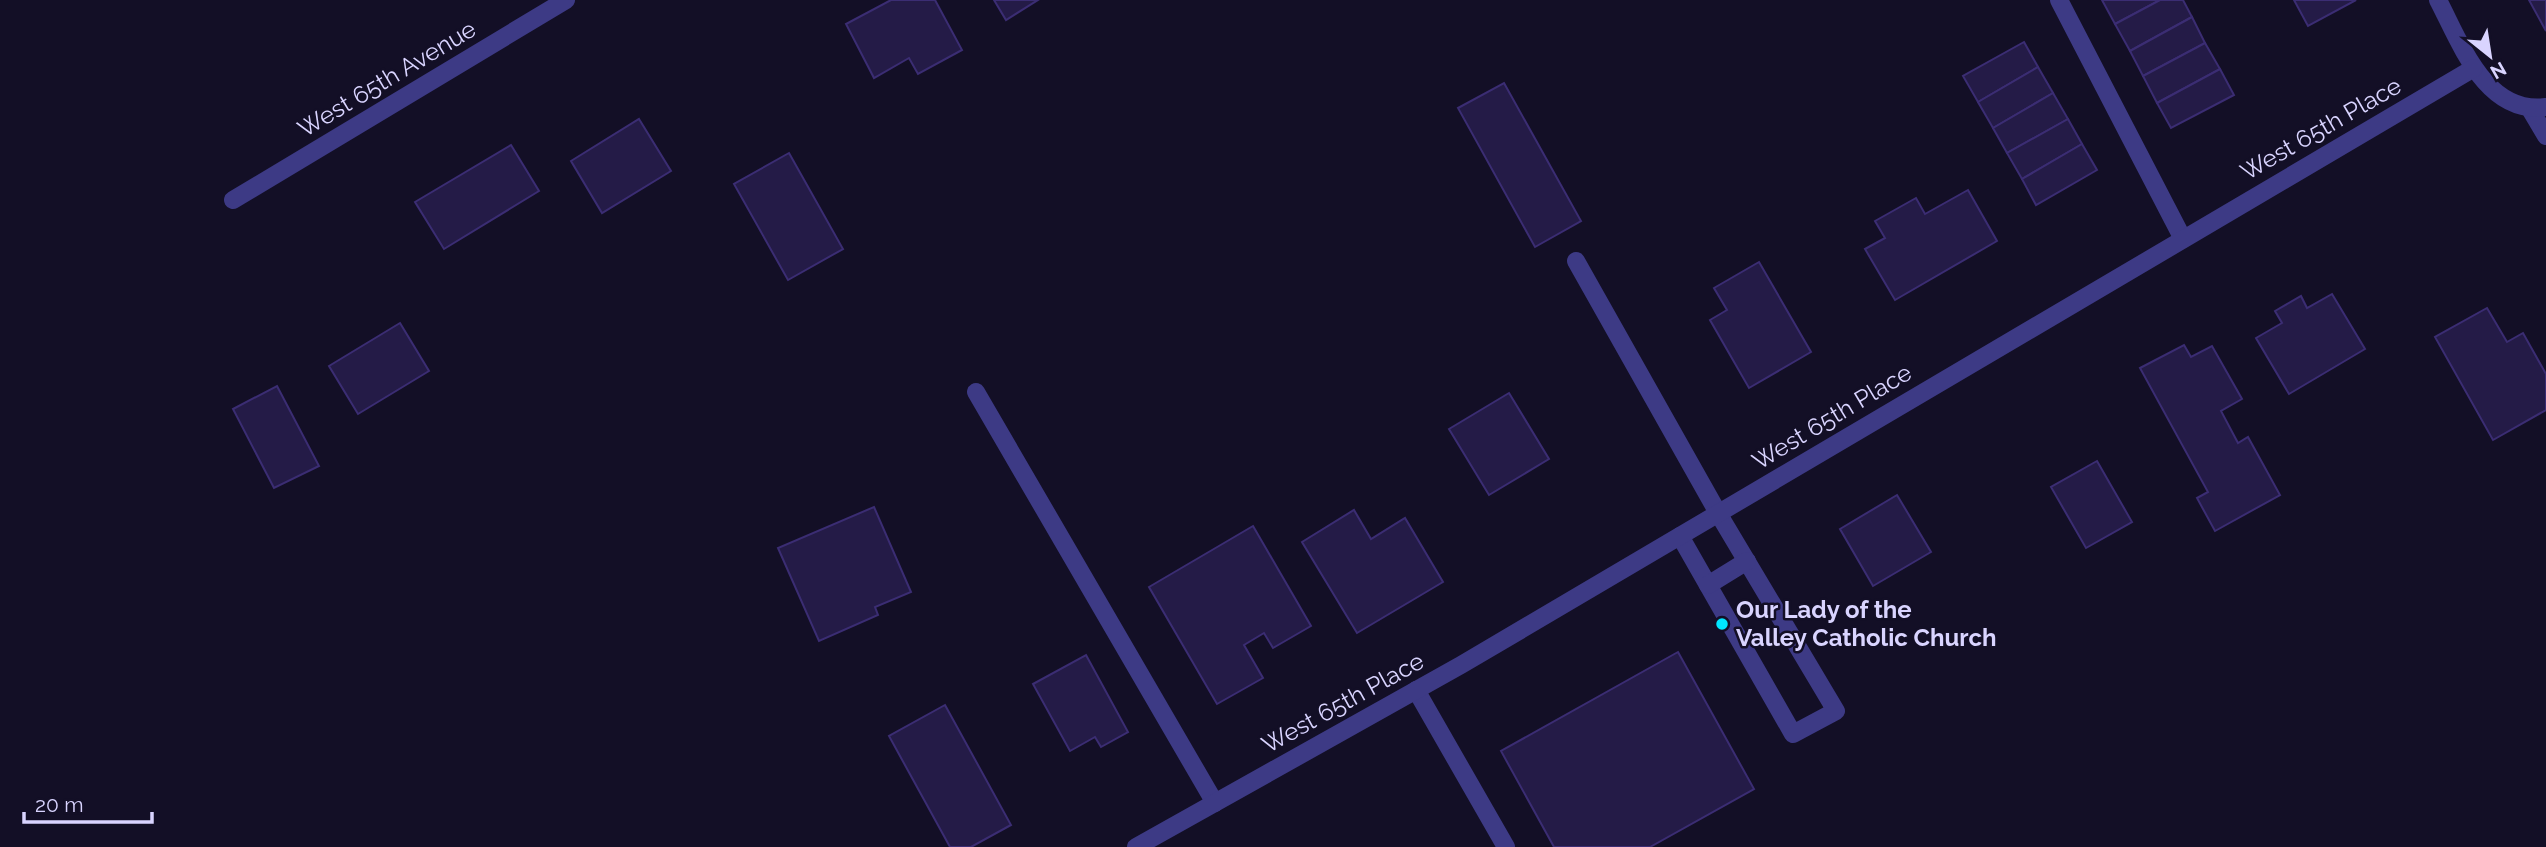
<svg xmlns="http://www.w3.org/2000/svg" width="2546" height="847" font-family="Raleway,sans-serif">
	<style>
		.building { fill: #241b47; stroke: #3b2d73; stroke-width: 2 }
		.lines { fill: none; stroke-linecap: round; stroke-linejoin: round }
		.service { stroke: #3d3a85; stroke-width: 18 }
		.minor { stroke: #3d3a85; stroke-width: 18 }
		.poi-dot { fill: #00e5ff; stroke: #130f26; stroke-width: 2.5 }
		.labels { text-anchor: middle; stroke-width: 5; stroke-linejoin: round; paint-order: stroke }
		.street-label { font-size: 24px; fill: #d9d4ff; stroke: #130f26 }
		.poi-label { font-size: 24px; font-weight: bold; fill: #d9d4ff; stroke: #130f26; text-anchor: start }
	</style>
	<rect width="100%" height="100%" fill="#130f26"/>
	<g class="building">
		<path d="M891 0H935L962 50 918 74 909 58 874 78 846 24Z"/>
		<path d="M994 0H1038L1006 20Z"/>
		<path d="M2102 0H2160L2115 24Z"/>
		<path d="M2160 0H2183L2192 17 2130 51 2115 24Z"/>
		<path d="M2294 0H2356L2308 26Z"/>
		<path d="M2529 0H2546V31Z"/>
		<path d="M2192 17 2205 43 2143 76 2130 51Z"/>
		<path d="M2024 42 2038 67 1978 102 1963 76Z"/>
		<path d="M2205 43 2220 69 2157 103 2143 76Z"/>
		<path d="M2038 67 2053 93 1993 128 1978 102Z"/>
		<path d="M2220 69 2234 95 2171 128 2157 103Z"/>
		<path d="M1504 83 1581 221 1535 247 1458 108Z"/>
		<path d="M2053 93 2068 119 2007 153 1993 128Z"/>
		<path d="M639 119 671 171 602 213 571 161Z"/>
		<path d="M2068 119 2082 144 2022 179 2007 153Z"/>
		<path d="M2082 144 2097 170 2036 205 2022 179Z"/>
		<path d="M511 145 539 191 444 249 415 202Z"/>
		<path d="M789 153 843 249 788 280 734 184Z"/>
		<path d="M1968 190 1997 241 1895 300 1865 249 1885 238 1875 221 1916 198 1925 214Z"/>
		<path d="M1759 262 1811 352 1749 388 1710 320 1727 310 1714 288Z"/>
		<path d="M2332 294 2365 349 2289 394 2256 338 2282 323 2275 311 2301 296 2307 308Z"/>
		<path d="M2487 308 2507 342 2523 333 2546 374V410L2493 440 2435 337Z"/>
		<path d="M400 323 429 371 358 414 329 366Z"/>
		<path d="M2184 345 2191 357 2212 346 2242 399 2221 411 2238 443 2248 437 2280 495 2215 531 2197 498 2208 492 2140 368Z"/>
		<path d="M277 386 319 466 274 488 233 409Z"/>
		<path d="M1509 393 1549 459 1489 495 1449 429Z"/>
		<path d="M2097 461 2132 522 2086 548 2051 487Z"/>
		<path d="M1897 495 1931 552 1873 586 1840 529Z"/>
		<path d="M874 507 911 592 875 607 878 615 819 641 778 548Z"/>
		<path d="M1354 510 1371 539 1405 518 1443 582 1357 633 1302 542Z"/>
		<path d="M1253 526 1311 626 1273 648 1264 633 1244 645 1263 678 1217 704 1149 587Z"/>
		<path d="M1678 652 1754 789 1650 847H1554L1501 751Z"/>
		<path d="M1086 655 1128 732 1101 747 1095 737 1070 751 1033 684Z"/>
		<path d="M945 705 1011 825 971 847H950L889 736Z"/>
	</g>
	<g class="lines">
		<g class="service">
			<path d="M2059 0 2183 239"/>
			<path d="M2530 109 2546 136"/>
			<path d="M1576 261 1718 513 1836 711 1793 734 1680 536"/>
			<path d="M976 392 1215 803"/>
			<path d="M1708 585 1747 561"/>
			<path d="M1416 690 1506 847"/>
		</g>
		<g class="minor">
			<path d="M2438 0C2461 44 2486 115 2546 107"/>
			<path d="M233 200 566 0"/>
			<path d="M1136 847 1461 665 2474 68"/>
		</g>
	</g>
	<circle class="poi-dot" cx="1722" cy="624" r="7"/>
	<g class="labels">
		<g class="street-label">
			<text transform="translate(387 79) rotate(-31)" y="8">West 65th Avenue</text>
			<text transform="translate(2321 129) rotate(-30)" y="8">West 65th Place</text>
			<text transform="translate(1832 417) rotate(-31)" y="8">West 65th Place</text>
			<text transform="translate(1343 703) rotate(-29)" y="8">West 65th Place</text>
		</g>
		<g class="poi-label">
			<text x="1736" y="618">Our Lady of the<tspan x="1736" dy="28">Valley Catholic Church</tspan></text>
		</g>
	</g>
	<g transform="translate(2490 56) rotate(150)" stroke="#130f26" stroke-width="5" paint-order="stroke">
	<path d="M0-5L12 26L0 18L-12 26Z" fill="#d9d4ff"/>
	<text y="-10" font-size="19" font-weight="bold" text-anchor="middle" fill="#d9d4ff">N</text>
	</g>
	<path d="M24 812v10h128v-10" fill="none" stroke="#d9d4ff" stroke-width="3.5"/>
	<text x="35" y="812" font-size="21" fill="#d9d4ff" stroke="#130f26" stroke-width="5" paint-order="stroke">20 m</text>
</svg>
